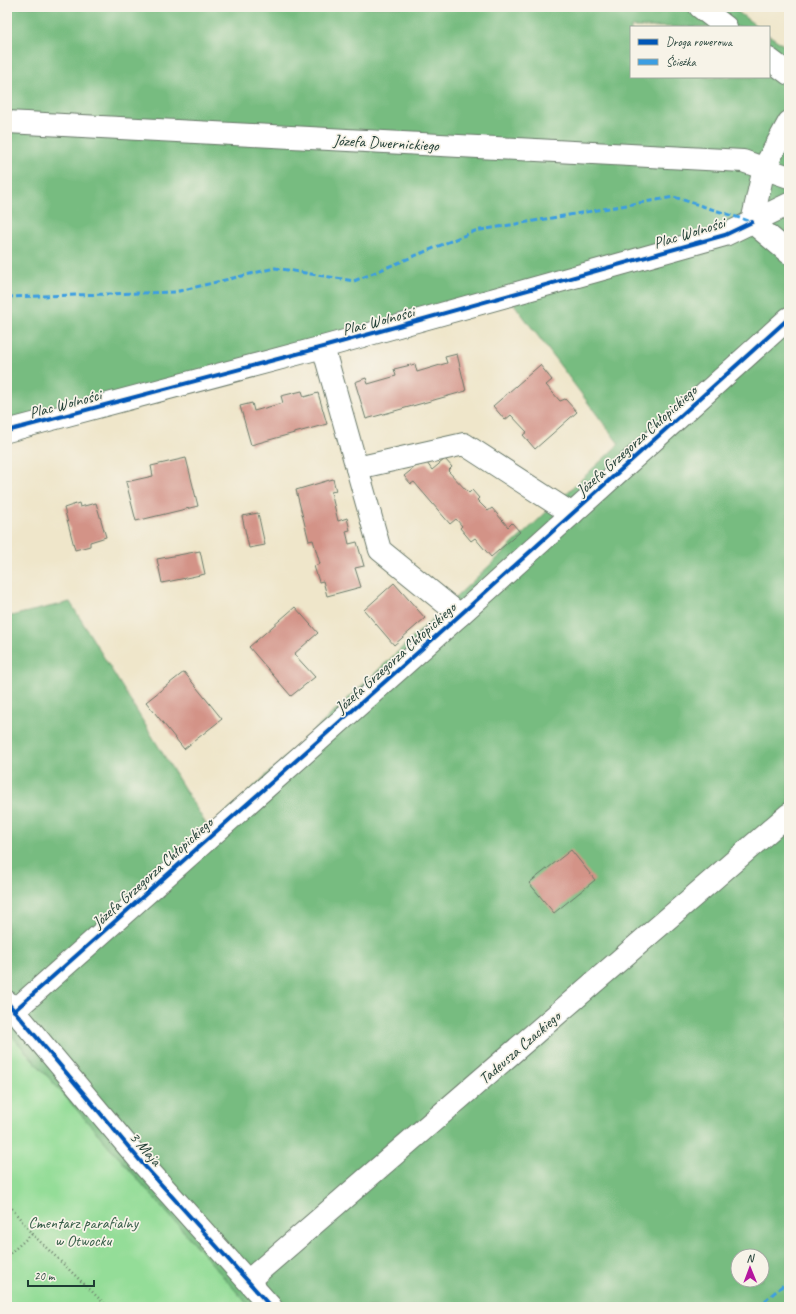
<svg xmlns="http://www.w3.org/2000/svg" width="796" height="1314" font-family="Caveat,sans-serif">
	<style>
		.green { fill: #94dd98; stroke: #5a8d66 }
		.forest { fill: #77bc80; stroke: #4b7c5a; fill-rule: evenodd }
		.building { fill: #d39387 }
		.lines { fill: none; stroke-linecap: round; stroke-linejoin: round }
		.minor-casing { stroke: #687868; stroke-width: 24 }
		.path { stroke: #687868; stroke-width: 2.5; stroke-dasharray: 1 3; stroke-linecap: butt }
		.minor { stroke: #fff; stroke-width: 22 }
		.quiet { stroke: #3c9ee2; stroke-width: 3; stroke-dasharray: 6 3; stroke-linecap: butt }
		.cycleway-casing { stroke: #f7f3e8; stroke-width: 6 }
		.cycleway { stroke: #0057b8; stroke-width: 4 }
		.labels { text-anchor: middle; stroke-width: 3.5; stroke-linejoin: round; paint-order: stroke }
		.street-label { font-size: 16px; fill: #1f3d34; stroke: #f7f3e8 }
		.park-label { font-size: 16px; fill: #365d48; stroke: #f7f3e8 }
	</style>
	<rect width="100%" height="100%" fill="#f7f3e8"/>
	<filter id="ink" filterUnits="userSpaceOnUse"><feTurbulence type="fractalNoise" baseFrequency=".025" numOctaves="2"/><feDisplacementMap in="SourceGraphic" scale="8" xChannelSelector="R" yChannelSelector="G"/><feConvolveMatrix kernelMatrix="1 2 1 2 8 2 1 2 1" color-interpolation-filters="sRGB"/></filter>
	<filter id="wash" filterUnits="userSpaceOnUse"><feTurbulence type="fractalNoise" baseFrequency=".012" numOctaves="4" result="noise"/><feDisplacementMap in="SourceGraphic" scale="16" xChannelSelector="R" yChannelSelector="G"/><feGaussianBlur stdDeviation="0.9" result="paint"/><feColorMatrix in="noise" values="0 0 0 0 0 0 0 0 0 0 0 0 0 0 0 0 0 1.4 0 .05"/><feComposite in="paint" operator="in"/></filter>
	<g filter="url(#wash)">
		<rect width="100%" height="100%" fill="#efe6ca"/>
		<path class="green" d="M7 1030 250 1307H7Z"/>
		<path class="forest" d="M7 7H731L758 27H631V77H769V35L789 49V1307H250L7 1030V617L70 602 209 829 619 444 508 296 7 431ZM738 1256H762V1280H738Z"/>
		<g id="blocks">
			<g class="building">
				<path d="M457 354 466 391 366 419 355 382 366 378 368 384 396 376 394 369 415 364 417 372 447 363 445 357Z"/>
				<path d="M540 365 552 380 546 385 560 401 565 399 577 412 535 449 523 435 527 432 511 415 505 420 493 406Z"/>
				<path d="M302 391 304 397 318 393 327 424 251 445 240 406 252 403 254 411 283 403 281 396Z"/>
				<path d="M186 458 198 506 136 521 126 482 153 476 151 466Z"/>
				<path d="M445 459 452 467 448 471 469 493 472 490 479 498 477 500 488 511 492 508 508 527 512 523 520 532 491 557 475 538 471 541 460 528 462 526 456 519 450 524 414 482 411 484 404 476 415 467 427 463 432 470Z"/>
				<path d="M333 479 336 491 331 492 338 521 347 518 350 530 346 531 349 544 357 542 364 566 355 568 361 587 327 596 323 581 319 582 314 566 320 564 313 540 309 541 296 490Z"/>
				<path d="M79 503 80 507 96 503 106 537 90 542V546L75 550 64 508Z"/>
				<path d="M258 513 265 545 249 548 242 516Z"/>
				<path d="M200 551 205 574 162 583 157 559Z"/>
				<path d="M394 583 425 618 394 645 364 610Z"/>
				<path d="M295 607 318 633 294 654 315 677 291 696 249 647Z"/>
				<path d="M184 672 222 719 184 749 146 702Z"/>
				<path d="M571 850 595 880 554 913 529 883Z"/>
			</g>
		</g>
	</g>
	<g filter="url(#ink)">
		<use href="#blocks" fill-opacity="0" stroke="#687868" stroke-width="1"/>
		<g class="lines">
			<defs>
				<g id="minor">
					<path d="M700 7 726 27"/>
					<path d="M769 59 789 74"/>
					<path d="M7 122 743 161 789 177"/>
					<path d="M752 222 764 168 789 122"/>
					<path d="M752 222 789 253"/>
					<path d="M323 347 380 550 460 615"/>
					<path d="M7 431 323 347 725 235 789 204"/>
					<path d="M357 468 464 444 572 514"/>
					<path d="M7 1002 142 1163 271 1307"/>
					<path d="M14 1011 460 615 789 318"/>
					<path d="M249 1280 789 814"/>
				</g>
			</defs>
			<use href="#minor" class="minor-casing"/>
			<g class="path">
				<path d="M7 1202 32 1234 108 1307"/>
				<path d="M7 1256 32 1234"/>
			</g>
			<use href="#minor" class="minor"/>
			<g class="quiet">
				<path d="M7 297 175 292 275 268 354 281 475 231 674 197 752 222"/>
				<path d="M758 1307 789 1280"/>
			</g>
			<defs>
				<g id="cycleway">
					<path d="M7 431 323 347 725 235 752 222"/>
					<path d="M7 1002 142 1163 271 1307"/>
					<path d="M14 1011 460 615 789 318"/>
				</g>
			</defs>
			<use href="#cycleway" class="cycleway-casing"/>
			<use href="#cycleway" class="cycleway"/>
		</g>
	</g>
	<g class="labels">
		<g class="street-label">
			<text transform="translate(386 142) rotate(3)" y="6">Józefa Dwernickiego</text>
			<text transform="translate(689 232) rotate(-17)" y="6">Plac Wolności</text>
			<text transform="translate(378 320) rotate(-15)" y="6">Plac Wolności</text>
			<text transform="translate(65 403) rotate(-15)" y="6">Plac Wolności</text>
			<text transform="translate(636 440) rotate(-42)" y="6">Józefa Grzegorza Chłopickiego</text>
			<text transform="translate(395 657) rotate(-42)" y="6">Józefa Grzegorza Chłopickiego</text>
			<text transform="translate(152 872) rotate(-42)" y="6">Józefa Grzegorza Chłopickiego</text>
			<text transform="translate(519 1047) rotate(-41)" y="6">Tadeusza Czackiego</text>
			<text transform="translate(146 1148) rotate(49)" y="6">3 Maja</text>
		</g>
		<g class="park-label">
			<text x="83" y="1228">Cmentarz parafialny<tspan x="83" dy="18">w Otwocku</tspan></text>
		</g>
	</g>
	<rect width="796" height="1314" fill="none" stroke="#f7f3e8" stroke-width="24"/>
	<rect x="630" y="26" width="140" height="52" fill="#f7f3e8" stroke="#a1aaa0"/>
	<rect x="638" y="39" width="20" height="6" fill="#0057b8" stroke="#a1aaa0"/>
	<text x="666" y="46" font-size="12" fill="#1f3d34">Droga rowerowa</text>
	<rect x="638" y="59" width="20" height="6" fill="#3c9ee2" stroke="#a1aaa0"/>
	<text x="666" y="66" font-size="12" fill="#1f3d34">Ścieżka</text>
	<g transform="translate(750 1268) rotate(359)"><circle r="19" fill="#f7f3e8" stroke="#a1aaa0"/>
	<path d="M0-3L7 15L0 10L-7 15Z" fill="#b5179e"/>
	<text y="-6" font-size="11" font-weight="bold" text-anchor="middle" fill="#1f3d34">N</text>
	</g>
	<path d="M28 1280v6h66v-6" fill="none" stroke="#1f3d34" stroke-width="2"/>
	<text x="34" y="1280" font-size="12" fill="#1f3d34" stroke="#f7f3e8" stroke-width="3" paint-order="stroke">20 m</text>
</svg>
